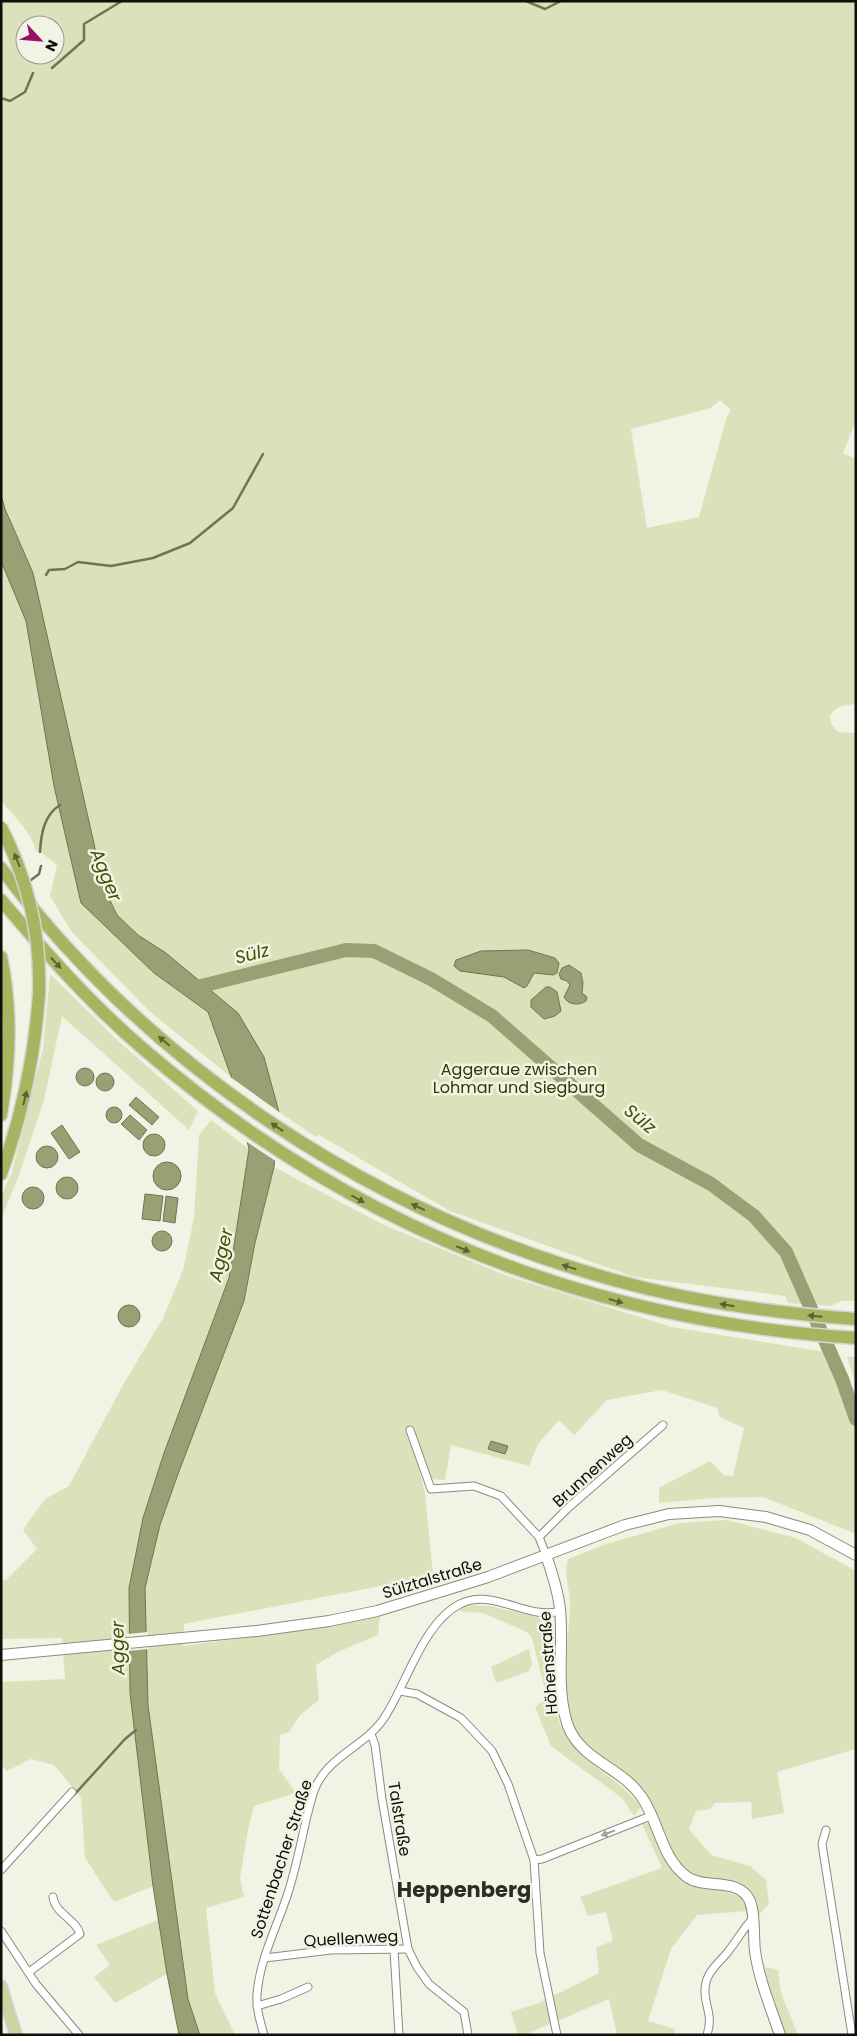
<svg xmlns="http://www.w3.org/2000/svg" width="857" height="2036" font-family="Poppins,sans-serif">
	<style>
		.green { fill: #dae2bb; fill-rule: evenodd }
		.water { fill: #99a174; stroke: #6f7554 }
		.pier { fill: #f1f4e4 }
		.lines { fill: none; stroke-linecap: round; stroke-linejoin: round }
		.stream { stroke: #6f7554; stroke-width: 2.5 }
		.river { stroke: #99a174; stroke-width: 14 }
		.street-casing { stroke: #898c7d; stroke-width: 9 }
		.secondary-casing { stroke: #898c7d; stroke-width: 12 }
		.primary-casing { stroke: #d4d4d3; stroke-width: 14 }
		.highway-casing { stroke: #d4d4d3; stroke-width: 15 }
		.street { stroke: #fff; stroke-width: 7 }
		.secondary { stroke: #fff; stroke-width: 10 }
		.primary { stroke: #cbd3a0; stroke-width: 11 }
		.highway { stroke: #a8b560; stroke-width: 12 }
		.highway-bridge-casing { stroke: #d4d4d3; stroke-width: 15; stroke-linecap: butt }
		.highway-bridge { stroke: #a8b560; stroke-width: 12 }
		.oneway { fill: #5b6235 }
		.oneway2 { fill: #9f9f9d }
		.labels { text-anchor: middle; stroke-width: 5; stroke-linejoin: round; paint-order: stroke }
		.park-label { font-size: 16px; fill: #313800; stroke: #f1f4e4 }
		.street-label { font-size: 16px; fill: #0e0f0a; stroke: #f1f4e4 }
		.water-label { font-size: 18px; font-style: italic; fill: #454d00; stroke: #f1f4e4 }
		.district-label { font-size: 21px; font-weight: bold; fill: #2a2d21; stroke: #f1f4e4 }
	</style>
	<rect width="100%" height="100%" fill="#f1f4e4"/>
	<g class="green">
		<path d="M1 1H856V421L843 453 856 459V704C845 705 835 706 830 716L831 723 838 732 856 733V1301H841L831 1306 788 1303 785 1296 634 1277 450 1211 319 1135 316 1137 251 1093 149 1011 71 931 50 896 57 865 42 853 36 851C31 832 14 816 1 801ZM25 25H55V55H25ZM720 400 731 410 727 416 699 517 647 528 631 429 711 408Z"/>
		<path d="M50 974 116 1039 198 1111 189 1130 62 1016 44 1100 19 1175 1 1219V1197L12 1172 43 1048Z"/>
		<path d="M211 1120 249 1149 229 1278 164 1453 143 1518 142 1784 153 1886 114 1902 85 1858 81 1798 54 1765 31 1759 7 1771 1 1765V1682L65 1679 62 1638 1 1639V1577L5 1581 37 1549 23 1530 45 1499 69 1486 123 1385 163 1318 183 1270 194 1218 199 1135Z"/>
		<path d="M274 1167 384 1225 507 1276 672 1327 838 1354 856 1400V1534L763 1497 713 1498 659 1503V1488L710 1461 724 1475 733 1476 744 1428 720 1417 717 1408 662 1390 607 1400 574 1435 559 1420 538 1444 529 1466 451 1445 445 1480 429 1479 411 1436 425 1493 433 1574 396 1583 184 1624 183 1646 319 1628 380 1614 378 1635 338 1652 316 1665 319 1700 300 1715 289 1732 280 1735 279 1769 296 1793 254 1806 248 1830 240 1878 244 1897 206 1908 215 1993 235 2035H201L188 1999 148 1705 145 1588 160 1525 178 1474 244 1301 255 1243Z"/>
		<path d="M847 1357H856V1384Z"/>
		<path d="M727 1520 796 1538 856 1571V1749L777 1772 784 1813 752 1819 751 1802 715 1803 710 1809 696 1811 689 1829 711 1855 750 1866 766 1880 769 1904 757 1917C756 1906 755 1901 748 1893 734 1875 723 1883 704 1879 698 1878 686 1871 681 1866 666 1852 664 1829 655 1811 653 1806 648 1801 645 1795 629 1771 598 1760 580 1737 552 1700 570 1646 570 1604 570 1587 563 1576 568 1559L606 1544 680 1523Z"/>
		<path d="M465 1605 490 1606 550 1620C552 1667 544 1723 584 1757 603 1774 626 1786 641 1807L634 1816 622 1798 551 1746 535 1707 547 1698 532 1638 527 1632 483 1613 459 1611Z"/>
		<path d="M529 1649 532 1664 529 1671 496 1683 491 1667Z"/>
		<path d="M649 1823 665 1855 702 1887 725 1891 743 1898 748 1911 697 1915 671 1949 648 2021 675 2029 674 2035H617L609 1999 524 2035H518L511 2012 539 2003 599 1973 596 1947 613 1941 606 1912 588 1916 580 1897 662 1868 642 1824Z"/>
		<path d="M158 1920 167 1974 115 2003 94 1977 110 1965 96 1945Z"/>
		<path d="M765 1967 778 1970 781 1993 798 2035H786L771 1995Z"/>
	</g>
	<g class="water">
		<path d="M1 495 5 509 33 573 104 888 117 915 138 935 166 953 238 1013 264 1057 279 1112 274 1167 255 1243 244 1301 178 1474 160 1525 145 1588 148 1705 188 1999 200 2035H179L167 1974 153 1886 130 1693 129 1588 143 1518 164 1453 229 1278 249 1149 232 1079 208 1012 154 973 81 903 54 786 26 621 1 561Z"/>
		<path d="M528 950 555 958 559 963 557 973 553 975 534 973 527 986 524 988 504 977 460 971 454 966 456 960 481 951Z"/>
		<path d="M569 965 581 973 583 983 582 993 587 997 586 1001C579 1006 568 1005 564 997L570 985 567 981 561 979 559 974 562 968Z"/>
		<path d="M546 987H550L557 992 561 1011 555 1016 544 1019 531 1007V1000Z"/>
		<circle cx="85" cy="1077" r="9"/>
		<circle cx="105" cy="1082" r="9"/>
		<path d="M136 1097 159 1117 152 1125 129 1105Z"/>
		<circle cx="114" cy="1115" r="8"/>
		<path d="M130 1115 147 1130 139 1140 121 1124Z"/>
		<path d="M62 1125 80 1152 69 1159 51 1133Z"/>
		<circle cx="154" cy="1145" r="11"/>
		<circle cx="47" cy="1157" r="11"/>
		<circle cx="167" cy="1176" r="14"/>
		<circle cx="67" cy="1188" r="11"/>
		<circle cx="33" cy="1198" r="11"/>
		<path d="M145 1194 163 1196 160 1221 142 1219Z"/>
		<path d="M166 1196 178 1198 175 1223 163 1221Z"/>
		<circle cx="162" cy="1241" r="10"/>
		<circle cx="129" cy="1316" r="11"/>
		<path d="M491 1441 508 1446 505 1454 488 1449Z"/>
	</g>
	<g class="pier">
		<path d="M229 1076 282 1114 277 1162 244 1140Z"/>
		<path d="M148 1632 149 1649 127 1651V1634Z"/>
	</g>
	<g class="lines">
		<g class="stream">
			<path d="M526 1 545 9 561 1"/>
			<path d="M52 68 84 40V24L122 1"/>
			<path d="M1 98 10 101 25 92 33 73"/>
			<path d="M46 575 49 570 65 569 78 562 111 566 153 558 190 543 233 508 263 454"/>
			<path d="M40 852C41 834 44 815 60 805"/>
			<path d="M31 880 39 874 41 866"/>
			<path d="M74 1795 125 1739 136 1730"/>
		</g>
		<path class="river" d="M193 988 346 950 374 951 431 979 492 1016 639 1145 711 1184 754 1216 786 1252 842 1379 856 1419"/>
		<defs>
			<g id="street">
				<path d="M410 1430 431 1489 474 1486 501 1496 539 1537 546 1555"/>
				<path d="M539 1537 568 1508 663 1425"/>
				<path d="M400 1691 417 1694 461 1718 492 1751 508 1784 534 1860 540 1953 557 2035"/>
				<path d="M371 1734 375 1745 382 1799 408 1949 417 1967 429 1984 464 2012 468 2035"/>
				<path d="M826 1830 822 1844 852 2035"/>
				<path d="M534 1860 542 1859 653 1815"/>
				<path d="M1 1870 72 1792"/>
				<path d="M1 1931 36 1984 79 2035"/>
				<path d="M394 1950 399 2035"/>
				<path d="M265 1958 331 1950 408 1949"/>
				<path d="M29 1972 80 1934C76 1919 55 1914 53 1897"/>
				<path d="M257 2006 281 1999 308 1987"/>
				<path d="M264 2035C260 2021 256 2008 257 1994 260 1958 277 1927 288 1893 296 1868 301 1842 307 1816 310 1806 312 1793 317 1784 332 1754 369 1744 386 1715 407 1682 424 1622 460 1604 493 1587 527 1621 560 1611"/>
				<path d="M707 2035C713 2015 706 2010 705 1993 704 1974 716 1966 727 1953 736 1942 743 1929 753 1918"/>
			</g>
			<g id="secondary">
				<path d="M546 1555C552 1573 558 1590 560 1609 564 1647 555 1689 568 1726 581 1760 622 1768 641 1796 659 1821 661 1858 687 1877 705 1889 732 1878 747 1896 756 1907 753 1937 755 1951 759 1980 771 2008 780 2035"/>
				<path d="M1 1655 257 1631 329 1621 377 1611 446 1590 488 1577 625 1525 669 1514 719 1511 766 1517 810 1530 856 1555"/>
			</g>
			<path id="primary" d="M1 1986 16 2035"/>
			<g id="highway">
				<path d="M1 868C152 1069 372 1213 614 1280 693 1302 774 1313 856 1319"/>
				<path d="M1 900C45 952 90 1003 141 1047 347 1225 585 1321 856 1338"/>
				<path d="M1 957C12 1009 10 1063 1 1115"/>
				<path d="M1 1174C22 1115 35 1056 39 993"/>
			</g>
		</defs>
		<use href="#street" class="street-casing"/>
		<use href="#secondary" class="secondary-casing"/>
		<use href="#primary" class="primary-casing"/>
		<use href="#highway" class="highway-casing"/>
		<use href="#street" class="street"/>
		<use href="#secondary" class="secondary"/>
		<use href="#primary" class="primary"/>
		<use href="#highway" class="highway"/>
		<defs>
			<path id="highway-bridge" d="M1 827C28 880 41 934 39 993"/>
		</defs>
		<use href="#highway-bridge" class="highway-bridge-casing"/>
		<use href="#highway-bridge" class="highway-bridge"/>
	</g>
	<defs><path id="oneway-solid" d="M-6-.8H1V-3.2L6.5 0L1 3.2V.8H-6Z" transform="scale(1.25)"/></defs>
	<g class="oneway">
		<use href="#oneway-solid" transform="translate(17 860) rotate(-112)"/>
		<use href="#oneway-solid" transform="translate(56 963) rotate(47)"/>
		<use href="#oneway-solid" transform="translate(164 1041) rotate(-140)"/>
		<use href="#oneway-solid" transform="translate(25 1098) rotate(-76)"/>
		<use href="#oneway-solid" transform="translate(277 1127) rotate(-146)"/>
		<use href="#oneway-solid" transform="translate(358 1199) rotate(29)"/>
		<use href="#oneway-solid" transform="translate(418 1207) rotate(-155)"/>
		<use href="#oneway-solid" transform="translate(463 1249) rotate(23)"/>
		<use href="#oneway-solid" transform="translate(569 1267) rotate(-163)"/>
		<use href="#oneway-solid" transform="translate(616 1301) rotate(16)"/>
		<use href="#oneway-solid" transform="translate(727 1305) rotate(-171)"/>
		<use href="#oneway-solid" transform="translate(815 1316) rotate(-175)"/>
	</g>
	<use class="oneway2" href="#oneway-solid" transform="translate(608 1833) rotate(159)"/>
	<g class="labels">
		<g class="park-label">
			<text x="519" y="1075">Aggeraue zwischen<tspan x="519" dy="18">Lohmar und Siegburg</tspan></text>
		</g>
		<g class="street-label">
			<text transform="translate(592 1470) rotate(-42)" y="6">Brunnenweg</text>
			<text transform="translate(432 1578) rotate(-17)" y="6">Sülztalstraße</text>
			<text transform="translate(548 1663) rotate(-94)" y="6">Höhenstraße</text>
			<text transform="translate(400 1819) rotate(81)" y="6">Talstraße</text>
			<text transform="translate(281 1859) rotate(-72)" y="6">Sottenbacher Straße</text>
			<text transform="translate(351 1938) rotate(-3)" y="6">Quellenweg</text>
		</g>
		<g class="water-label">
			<text transform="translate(106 875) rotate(68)" y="6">Agger</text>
			<text transform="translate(252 954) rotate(-14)" y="6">Sülz</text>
			<text transform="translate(640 1119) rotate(39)" y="6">Sülz</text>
			<text transform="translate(221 1255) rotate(-77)" y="6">Agger</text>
			<text transform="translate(118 1648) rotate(-91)" y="6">Agger</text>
		</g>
		<g class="district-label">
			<text x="464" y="1897">Heppenberg</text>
		</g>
	</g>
	<rect width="857" height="2036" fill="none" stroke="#0e0f0a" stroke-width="5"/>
	<g transform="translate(40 40) rotate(116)"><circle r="24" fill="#f1f4e4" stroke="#96988d"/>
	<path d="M0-4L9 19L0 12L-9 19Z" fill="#95126b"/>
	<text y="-8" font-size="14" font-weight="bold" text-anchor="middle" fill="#0e0f0a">N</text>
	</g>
</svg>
